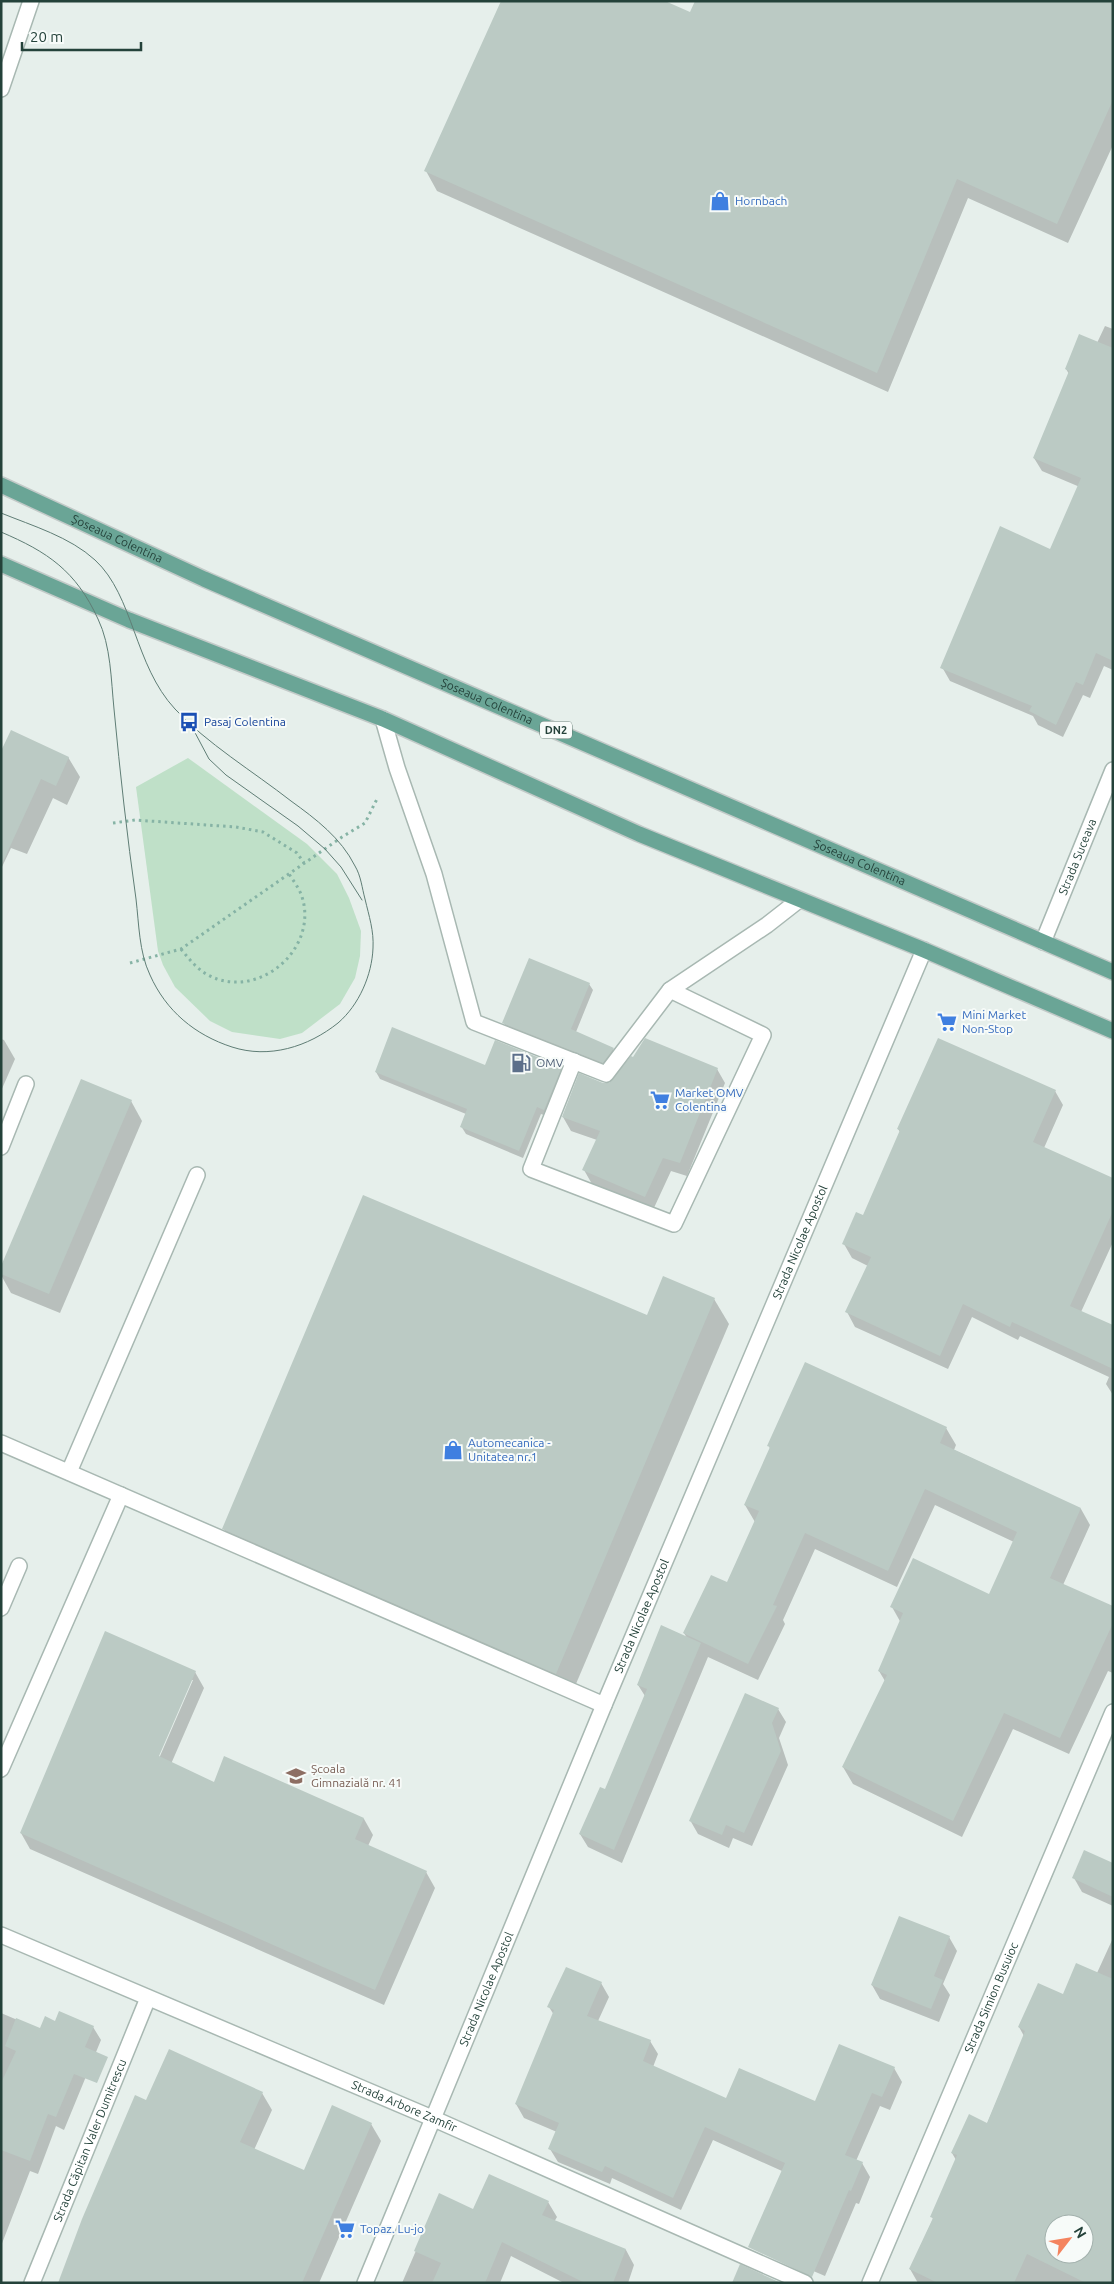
<svg xmlns="http://www.w3.org/2000/svg" width="1114" height="2284" font-family="Ubuntu,sans-serif">
	<style>
		.green { fill: #bfe0c8 }
		.shadow { fill: #0003; fill-rule: evenodd }
		.building { fill: #bbcac4; fill-rule: evenodd }
		.lines { fill: none; stroke-linecap: round; stroke-linejoin: round }
		.lane-casing { stroke: #a8b8b2; stroke-width: 18 }
		.street-casing { stroke: #a8b8b2; stroke-width: 18 }
		.primary-casing { stroke: #c2cac8; stroke-width: 18 }
		.path { stroke: #86b3a5; stroke-width: 3; stroke-dasharray: 2.5 4; stroke-linecap: butt }
		.lane { stroke: #fff; stroke-width: 15 }
		.street { stroke: #fff; stroke-width: 15 }
		.primary { stroke: #6aa596; stroke-width: 15 }
		.tram { stroke: #5f7d75; stroke-width: 1 }
		.labels { text-anchor: middle; stroke-width: 4; stroke-linejoin: round; paint-order: stroke }
		.shield { fill: #f7fbf9; stroke: #637a73; stroke-width: 1 }
		.shield-label { font-size: 11px; font-weight: bold; fill: #24423a }
		.shop-label { font-size: 12px; fill: #366cbe; stroke: #f7fbf9; text-anchor: start }
		.street-label { font-size: 12px; fill: #24423a; stroke: #f7fbf9 }
		.transit-label { font-size: 12px; fill: #164399; stroke: #f7fbf9; text-anchor: start }
		.service-label { font-size: 12px; fill: #4e5e75; stroke: #f7fbf9; text-anchor: start }
		.education-label { font-size: 12px; fill: #785e54; stroke: #f7fbf9; text-anchor: start }
	</style>
	<rect width="100%" height="100%" fill="#e6efeb"/>
	<path class="green" d="M188 758 307 844 337 874 349 898 361 931 360 956 355 978 340 1004 302 1033 280 1039 232 1032 210 1021 175 987 163 965 158 951 136 787Z"/>
	<g class="shadow">
		<path d="M1113 1V145L1068 243 968 198 888 392 437 191 426 171 691 13Z"/>
		<path d="M1105 326 1113 329V501L1042 471 1034 458 1069 374 1066 369 1097 343Z"/>
		<path d="M1051 550 1113 555V670L1104 666 1090 698 1083 695 1063 737 1038 725 1033 716 950 681 942 667Z"/>
		<path d="M1 754 68 757 80 777 67 805 53 798 27 854 11 848 1 869Z"/>
		<path d="M589 984 593 990 576 1032 613 1049 617 1055 607 1069 507 1029 504 1023Z"/>
		<path d="M1 1039 4 1040 15 1059 1 1091Z"/>
		<path d="M486 1067 561 1068 565 1075 549 1117 541 1114 523 1158 466 1134 461 1126 466 1114 380 1079 376 1072Z"/>
		<path d="M717 1069 725 1083 687 1176 671 1171 653 1210 592 1184 584 1170 597 1140 571 1131 563 1117 602 1084Z"/>
		<path d="M1055 1091 1063 1105 1044 1148 1113 1179V1242L1081 1312 1113 1327V1395L1106 1384 1109 1377 1020 1336 1018 1340 972 1317 948 1369 855 1327 847 1312 868 1266 852 1258 844 1244 864 1217 900 1132 898 1129Z"/>
		<path d="M131 1101 142 1121 60 1313 11 1293 1 1275V1269Z"/>
		<path d="M714 1299 729 1324 570 1698 238 1554 224 1529 647 1317Z"/>
		<path d="M946 1428 956 1445 954 1450 1081 1509 1090 1525 1063 1585 1113 1607V1673L1108 1671 1069 1754 1013 1729 962 1837 853 1784 843 1767 885 1681 879 1671 901 1623 892 1607 990 1596 1014 1542 935 1505 897 1587 815 1549 783 1620 785 1624 758 1680 708 1657 622 1863 588 1847 580 1834 605 1791 645 1696 638 1685 687 1638 684 1633 727 1584 755 1522 745 1505 770 1449 769 1446Z"/>
		<path d="M195 1672 204 1688 171 1764 214 1784 364 1819 373 1835 368 1846 426 1872 435 1888 384 2005 30 1849 21 1833ZM191 1680H193L157 1763 155 1762Z"/>
		<path d="M778 1709 786 1722 779 1738 788 1765 752 1846 733 1838 729 1848 698 1834 690 1820Z"/>
		<path d="M1113 1864V1906L1082 1892 1074 1878Z"/>
		<path d="M949 1937 957 1951 943 1984 950 1995 939 2022 880 1999 872 1985Z"/>
		<path d="M1113 1938V2283H918L910 2269 933 2219 932 2217 956 2160 952 2153 987 2124 1024 2036 1019 2027 1097 1973ZM1054 2224H1084V2254H1054Z"/>
		<path d="M601 1983 609 1997 598 2021 650 2041 658 2054 653 2067 727 2100 816 2103 894 2068 902 2082 890 2110 880 2106 856 2161 862 2163 870 2177 859 2204 856 2203 825 2276 762 2249 782 2171 713 2140 681 2210 612 2178 610 2184 558 2162 550 2149 557 2132 524 2118 516 2104 554 2015 549 2007Z"/>
		<path d="M1 2013 41 2030 55 2022 93 2027 101 2040 64 2130 56 2126 38 2174 30 2171 1 2246Z"/>
		<path d="M262 2093 272 2110 254 2150 305 2172 371 2124 381 2141 319 2283H60L146 2101Z"/>
		<path d="M440 2195 474 2211 548 2202 557 2217 554 2222 626 2250 634 2265 628 2283H564L511 2256 500 2283H402Z"/>
	</g>
	<g class="building">
		<path d="M501 1H665L690 12 695 1H1113V100L1057 224 957 179 877 373 424 171Z"/>
		<path d="M1079 334 1113 348V661L1096 653 1083 685 1076 682 1056 725 1029 711 1032 706 940 668 1000 526 1050 549 1081 478 1033 458 1069 371 1065 369Z"/>
		<path d="M11 730 69 757 56 786 41 779 1 866V751Z"/>
		<path d="M529 958 590 983 571 1029 614 1048 603 1063 502 1023Z"/>
		<path d="M392 1027 485 1065 495 1040 562 1067 544 1110 537 1107 519 1151 460 1127 467 1109 375 1072Z"/>
		<path d="M645 1038 718 1068 680 1163 663 1158 645 1197 582 1170 600 1131 562 1117 579 1073 603 1083H609L631 1056 633 1057Z"/>
		<path d="M938 1038 1056 1090 1033 1142 1113 1178V1211L1070 1306 1113 1325V1369L1012 1322 1010 1327 963 1304 940 1356 845 1312 871 1257 842 1244 856 1212 863 1215 900 1130 897 1129Z"/>
		<path d="M81 1079 132 1100 49 1294 1 1274V1266Z"/>
		<path d="M363 1195 647 1315 663 1276 715 1298 556 1674 222 1529Z"/>
		<path d="M805 1362 947 1427 940 1443 1081 1508 1050 1578 1113 1606V1623L1060 1738 1004 1713 953 1821 842 1767 887 1675 878 1671 903 1613 890 1607 913 1558 989 1594 1017 1532 925 1489 888 1571 805 1533 773 1605 777 1606 748 1664 683 1633 711 1575 727 1582 759 1511 744 1505 770 1447 767 1446Z"/>
		<path d="M661 1625 701 1643 614 1850 579 1834 600 1787 605 1789 647 1689 637 1685Z"/>
		<path d="M105 1631 196 1671 159 1756 214 1782 224 1756 364 1818 355 1839 427 1871 375 1990 20 1833Z"/>
		<path d="M745 1693 779 1708 772 1723 781 1751 744 1833 726 1825 722 1835 689 1821Z"/>
		<path d="M1084 1850 1113 1863V1897L1072 1878Z"/>
		<path d="M899 1916 950 1936 934 1976 943 1980 931 2009 871 1985Z"/>
		<path d="M1076 1963 1113 1979V2283H1086L1027 2254 1014 2283H938L909 2269 933 2218 930 2217 957 2155 951 2153 969 2114 987 2123 1025 2031 1018 2027 1038 1983 1063 1994ZM1054 2224H1084V2254H1054Z"/>
		<path d="M566 1967 602 1982 587 2016 651 2040 643 2061 726 2098 739 2068 815 2101 839 2044 895 2067 882 2097 872 2093 845 2155 863 2162 851 2191 849 2190 812 2277 748 2247 785 2163 705 2127 673 2198 605 2166 602 2172 548 2149 559 2123 515 2104 554 2010 547 2007Z"/>
		<path d="M59 2011 94 2026 85 2047 108 2057 97 2083 74 2074 56 2117 48 2114 30 2161 1 2150V2083L16 2051 5 2046 16 2018 40 2028 45 2016 55 2021Z"/>
		<path d="M169 2049 263 2092 240 2142 304 2170 332 2105 372 2123 302 2283H58L82 2219 135 2095 146 2100Z"/>
		<path d="M489 2174 549 2201 542 2215 626 2249 613 2283H585L502 2242 485 2283H432L441 2263 414 2251 439 2193 473 2209Z"/>
		<path d="M740 2264 781 2283H732Z"/>
	</g>
	<g class="lines">
		<defs>
			<g id="lane">
				<path d="M383 719 397 768 434 874 474 1022 606 1074 670 990 767 925 799 900"/>
				<path d="M574 1061 531 1169 674 1224 763 1035 670 990"/>
				<path d="M1 1147 26 1084"/>
				<path d="M1 1443 604 1705"/>
				<path d="M69 1472 197 1175"/>
				<path d="M1 1608 19 1566"/>
				<path d="M1 1769 121 1495"/>
			</g>
			<g id="street">
				<path d="M1 89 31 1"/>
				<path id="s1" d="M1043 942 1113 770"/>
				<path id="s2" d="M1 1935 432 2118 805 2283"/>
				<path id="s3" d="M32 2283 148 1998"/>
				<path id="s4" d="M365 2283 604 1705 924 950"/>
				<path id="s5" d="M870 2283 1113 1712"/>
			</g>
			<g id="primary">
				<path id="s6" d="M1 485 204 579 1113 972"/>
				<path d="M1 564 129 620 383 719 639 834 924 950 1113 1031"/>
			</g>
		</defs>
		<use href="#lane" class="lane-casing"/>
		<use href="#street" class="street-casing"/>
		<use href="#primary" class="primary-casing"/>
		<g class="path">
			<path d="M113 823 135 820 236 827 263 832 297 853 304 863"/>
			<path d="M181 949C189 959 197 969 208 975 259 1002 321 947 301 894 298 887 293 880 289 874"/>
			<path d="M130 963 181 949 342 837 365 823 377 799"/>
		</g>
		<use href="#lane" class="lane"/>
		<use href="#street" class="street"/>
		<use href="#primary" class="primary"/>
		<g class="tram">
			<path d="M1 513C33 526 70 537 95 560 134 596 134 665 175 709 206 743 254 772 291 801 316 819 341 838 355 866 361 876 362 888 365 899 369 916 374 931 373 948 372 975 359 1005 338 1023 308 1047 269 1059 232 1047 195 1035 166 1011 150 975 139 952 139 924 136 899 127 836 120 772 114 709 111 680 111 646 98 619 76 571 48 552 1 532"/>
			<path d="M192 727 209 759 226 775 298 826 325 849 341 867 362 900"/>
		</g>
	</g>
	<defs>
		<symbol id="shop-bare" viewBox="-9 -9 18 18"><path d="M-5-2.5h2.3a2.7 3.5 0 0 1 5.4 0H5L5.5 6h-11ZM-1.5-2.5h3a1.5 2.3 0 0 0-3 0Z" fill="#3f7fe0" stroke="#f7fbf9" stroke-width="2.5" paint-order="stroke"/></symbol>
		<symbol id="bus-bare" viewBox="-9 -9 18 18"><path d="M-5-6H5V4H4V6H2V4H-2V6H-4V4H-5ZM-3.5-4V0h7V-4ZM-3.5 1.2v1.5H-2V1.2ZM2 1.2v1.5H3.5V1.2Z" fill="#1a4fb4" stroke="#f7fbf9" stroke-width="2.5" paint-order="stroke"/></symbol>
		<symbol id="supermarket-bare" viewBox="-9 -9 18 18"><path d="M-6-5.5h2.5l.6 2H6L4.5 2H-2.5L-4.4-4H-6ZM-1.5 3.2a1.3 1.3 0 1 0 .1 0ZM3 3.2a1.3 1.3 0 1 0 .1 0Z" fill="#3f7fe0" stroke="#f7fbf9" stroke-width="2.5" paint-order="stroke"/></symbol>
		<symbol id="fuel-bare" viewBox="-9 -9 18 18"><path d="M-5.5-6h7V0h2V4h1.3V-2.5L3-4.5l.8-.8L6-3V5H2.5V1h-1V6h-7ZM-4.2-4.7v3.2H.2V-4.7Z" fill="#5c6f8a" stroke="#f7fbf9" stroke-width="2.5" paint-order="stroke"/></symbol>
		<symbol id="school-bare" viewBox="-9 -9 18 18"><path d="M0-5L7-2L0 1L-7-2ZM-4 1L0 2.5L4 1V4Q0 6-4 4Z" fill="#8d6e63" stroke="#f7fbf9" stroke-width="2.5" paint-order="stroke"/></symbol>
	</defs>
	<g fill-rule="evenodd">
		<use href="#shop-bare" x="706" y="187" width="28" height="28"/>
		<use href="#bus-bare" x="175" y="708" width="28" height="28"/>
		<use href="#supermarket-bare" x="933" y="1008" width="28" height="28"/>
		<use href="#fuel-bare" x="507" y="1049" width="28" height="28"/>
		<use href="#supermarket-bare" x="646" y="1086" width="28" height="28"/>
		<use href="#shop-bare" x="439" y="1436" width="28" height="28"/>
		<use href="#school-bare" x="282" y="1762" width="28" height="28"/>
		<use href="#supermarket-bare" x="331" y="2215" width="28" height="28"/>
	</g>
	<g class="labels">
		<rect class="shield" x="540" y="721.5" width="32" height="17" rx="4"/>
		<g class="shield-label">
			<text x="556" y="734">DN2</text>
		</g>
		<g class="shop-label">
			<text x="735" y="205">Hornbach</text>
			<text x="962" y="1019">Mini Market<tspan x="962" dy="14">Non-Stop</tspan></text>
			<text x="675" y="1097">Market OMV<tspan x="675" dy="14">Colentina</tspan></text>
			<text x="468" y="1447">Automecanica -<tspan x="468" dy="14">Unitatea nr.1</tspan></text>
			<text x="360" y="2233">Topaz. Lu-jo</text>
		</g>
		<g class="street-label">
			<text dy="4" stroke="none"><textPath href="#s6" startOffset="128">Șoseaua Colentina</textPath></text>
			<text dy="4" stroke="none"><textPath href="#s6" startOffset="532">Șoseaua Colentina</textPath></text>
			<text dy="4" stroke="none"><textPath href="#s1" startOffset="92">Strada Suceava</textPath></text>
			<text dy="4" stroke="none"><textPath href="#s6" startOffset="938">Șoseaua Colentina</textPath></text>
			<text dy="4" stroke="none"><textPath href="#s4" startOffset="1128">Strada Nicolae Apostol</textPath></text>
			<text dy="4" stroke="none"><textPath href="#s4" startOffset="722">Strada Nicolae Apostol</textPath></text>
			<text dy="4" stroke="none"><textPath href="#s4" startOffset="318">Strada Nicolae Apostol</textPath></text>
			<text dy="4" stroke="none"><textPath href="#s5" startOffset="310">Strada Simion Busuioc</textPath></text>
			<text dy="4" stroke="none"><textPath href="#s2" startOffset="438">Strada Arbore Zamfir</textPath></text>
			<text dy="4" stroke="none"><textPath href="#s3" startOffset="154">Strada Căpitan Valer Dumitrescu</textPath></text>
		</g>
		<g class="transit-label">
			<text x="204" y="726">Pasaj Colentina</text>
		</g>
		<g class="service-label">
			<text x="536" y="1067">OMV</text>
		</g>
		<g class="education-label">
			<text x="311" y="1773">Școala<tspan x="311" dy="14">Gimnazială nr. 41</tspan></text>
		</g>
	</g>
	<rect width="1114" height="2284" fill="none" stroke="#24423a" stroke-width="5"/>
	<g transform="translate(1069 2239) rotate(59)"><circle r="24" fill="#f7fbf9" stroke="#a3b1ad"/>
	<path d="M0-4L9 19L0 12L-9 19Z" fill="#f4845f"/>
	<text y="-8" font-size="14" font-weight="bold" text-anchor="middle" fill="#24423a">N</text>
	</g>
	<path d="M22 42v8h119v-8" fill="none" stroke="#24423a" stroke-width="2.5"/>
	<text x="30" y="42" font-size="15" fill="#24423a" stroke="#f7fbf9" stroke-width="4" paint-order="stroke">20 m</text>
</svg>
